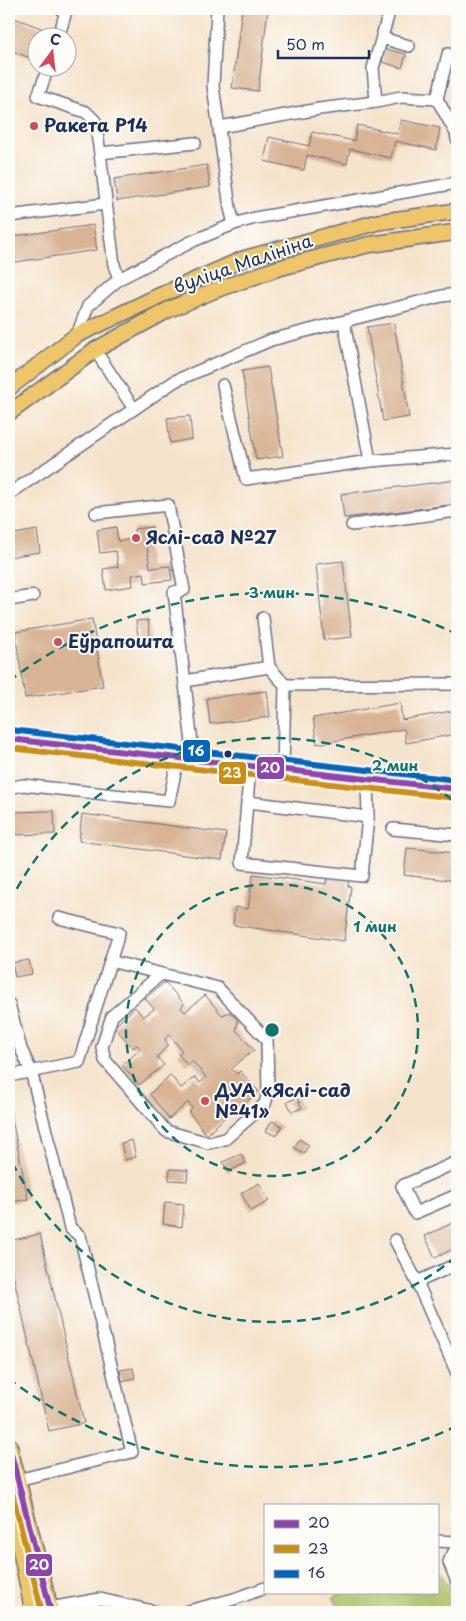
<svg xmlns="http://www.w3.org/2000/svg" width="466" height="1621" font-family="'Playpen Sans',sans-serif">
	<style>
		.green { fill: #adbf63; stroke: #647760 }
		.building { fill: #d9b494 }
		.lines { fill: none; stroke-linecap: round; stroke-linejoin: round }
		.minor-casing { stroke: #686e84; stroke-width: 14 }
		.major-casing { stroke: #686e84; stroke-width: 18 }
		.minor { stroke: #fff; stroke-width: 11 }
		.major { stroke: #eec569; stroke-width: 15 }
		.bus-1-casing { stroke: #fdfcf7; stroke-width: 10 }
		.bus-2-casing { stroke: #fdfcf7; stroke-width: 10 }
		.bus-3-casing { stroke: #fdfcf7; stroke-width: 10 }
		.bus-1 { stroke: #8e44ad; stroke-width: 6 }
		.bus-2 { stroke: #cb8e13; stroke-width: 6 }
		.bus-3 { stroke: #0065bd; stroke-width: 6 }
		.ring { fill: none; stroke: #0f766e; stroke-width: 2.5; stroke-dasharray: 9 6 }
		.poi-dot { fill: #d1495b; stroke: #fdfcf7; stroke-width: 2 }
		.bus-dot { fill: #1b2f5e; stroke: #fdfcf7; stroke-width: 2 }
		.labels { text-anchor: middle; stroke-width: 4; stroke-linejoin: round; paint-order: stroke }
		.poi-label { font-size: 18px; font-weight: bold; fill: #1b2f5e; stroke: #fdfcf7; text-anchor: start }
		.street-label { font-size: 18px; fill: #1b2f5e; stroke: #fdfcf7 }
		.centre { fill: #0f766e; stroke: #fdfcf7; stroke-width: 2.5 }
		.ring-label { font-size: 15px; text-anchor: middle; font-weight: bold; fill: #0f766e; stroke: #fdfcf7; stroke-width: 4; stroke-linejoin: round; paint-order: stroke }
		.line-badge { stroke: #fdfcf7; stroke-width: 2 }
		.badge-label { font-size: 14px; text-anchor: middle; font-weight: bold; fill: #fff }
	</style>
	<rect width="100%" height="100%" fill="#fdfcf7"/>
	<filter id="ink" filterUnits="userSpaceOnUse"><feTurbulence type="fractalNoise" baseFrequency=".02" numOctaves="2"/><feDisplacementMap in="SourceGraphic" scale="10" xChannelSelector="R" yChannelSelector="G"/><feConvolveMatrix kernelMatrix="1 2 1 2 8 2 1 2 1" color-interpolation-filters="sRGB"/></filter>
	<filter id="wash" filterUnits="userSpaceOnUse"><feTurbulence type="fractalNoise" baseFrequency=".0096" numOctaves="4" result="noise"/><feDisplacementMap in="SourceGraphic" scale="20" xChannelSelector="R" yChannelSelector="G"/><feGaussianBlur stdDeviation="1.12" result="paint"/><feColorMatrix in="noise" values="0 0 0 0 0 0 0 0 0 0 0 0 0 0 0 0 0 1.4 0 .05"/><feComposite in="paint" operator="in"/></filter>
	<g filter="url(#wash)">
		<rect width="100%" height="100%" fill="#f6e3cb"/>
		<path class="green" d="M437 1568 457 1598V1612H341L333 1597 344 1592H437Z"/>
		<g id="blocks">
			<g class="building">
				<path d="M242 9H268L258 91 232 88Z"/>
				<path d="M9 16 41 28 30 58 9 50Z"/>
				<path d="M385 49 406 54 402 68 382 62Z"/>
				<path d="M456 82H457V104L452 103Z"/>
				<path d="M401 120 440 128 436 150 395 141 391 158 350 149 347 164 307 155 304 170 264 161 269 137 309 146 312 132 354 141 357 125 398 134Z"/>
				<path d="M207 165 210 187 117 201 114 179Z"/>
				<path d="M93 225 97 250 9 263V237Z"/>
				<path d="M394 323 409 417 383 421 367 327Z"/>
				<path d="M268 367 283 456 256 460 242 371Z"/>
				<path d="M190 416 192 439 170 443 167 418Z"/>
				<path d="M457 480V504L344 518 341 494Z"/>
				<path d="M116 527 118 541 135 539 134 529 152 527 155 544 147 545 150 568 170 566 172 580 145 583 144 573 132 575 133 586 106 590 103 569 118 567 116 551 100 553 97 530Z"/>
				<path d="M37 530 40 552 9 557V535Z"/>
				<path d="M343 561 352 637 324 640 316 564Z"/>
				<path d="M92 619 103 686 25 698 15 632Z"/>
				<path d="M148 620 151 641 139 642 136 621Z"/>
				<path d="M267 691 270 717 210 724 207 698Z"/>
				<path d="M400 703 402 720 457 710V734L406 743 404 729 317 744 313 718Z"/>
				<path d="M54 811 55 834 9 835V812Z"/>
				<path d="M82 814 226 833 222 860 79 841Z"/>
				<path d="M407 848 457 853V881L404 875Z"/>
				<path d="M253 874 326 884 327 876 349 879 348 886 351 887 344 941 233 925 235 907 248 909Z"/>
				<path d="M29 960 32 974 15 977 12 963Z"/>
				<path d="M165 982 184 1004 181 1008 185 1012 205 995 222 1015 230 1012 238 1021 236 1030 254 1050 231 1069 237 1074 240 1071 258 1091 238 1111 227 1097 218 1107 226 1116 207 1135 189 1112 192 1108 188 1102 169 1119 150 1094 170 1075 181 1088 195 1077 200 1083 206 1077 192 1061 187 1065 178 1054 182 1051 169 1034 165 1039 168 1045 157 1057 164 1065 139 1085 122 1065 141 1049 137 1045 133 1048 114 1027 135 1007 143 1017 154 1009 145 998Z"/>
				<path d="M297 1098 302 1108 292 1112 287 1102Z"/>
				<path d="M9 1104 28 1199 9 1203Z"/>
				<path d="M272 1121 282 1126 276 1136 266 1131Z"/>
				<path d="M299 1139 309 1145 304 1153 294 1148Z"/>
				<path d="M132 1140 136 1157 125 1160 121 1143Z"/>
				<path d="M241 1154 246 1163 228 1172 223 1162Z"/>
				<path d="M170 1169 188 1170 187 1181 169 1180Z"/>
				<path d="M259 1183 269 1201 251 1211 241 1193Z"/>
				<path d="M165 1202 184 1204 182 1227 163 1224Z"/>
				<path d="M457 1221V1247L435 1258 425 1236Z"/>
				<path d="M40 1234 84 1423 49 1431 9 1257V1241Z"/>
				<path d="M133 1368 135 1378 122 1381 120 1370Z"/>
			</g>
		</g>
	</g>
	<g filter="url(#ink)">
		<use href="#blocks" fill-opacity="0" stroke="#686e84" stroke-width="1"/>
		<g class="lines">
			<defs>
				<g id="minor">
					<path d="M58 38 65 15 62 9"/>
					<path d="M382 38 409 46"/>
					<path d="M457 56 448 54 437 99 456 133 457 139"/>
					<path d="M48 68 38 96 86 112 95 121 100 153"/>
					<path d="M376 102 373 68 390 9"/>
					<path d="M220 127 319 109 376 102 401 97 437 99"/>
					<path d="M9 216 105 204"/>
					<path d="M234 224 255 218 457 183"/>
					<path d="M119 279 114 265 100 153 195 143"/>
					<path d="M344 322 370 461"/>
					<path d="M77 335 88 306 119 279 193 241 234 224 230 208 213 86 217 9"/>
					<path d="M95 350 134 409"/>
					<path d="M223 385 246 479 370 461 457 454"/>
					<path d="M9 494 175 381 271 340 442 296 457 294"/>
					<path d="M96 513 168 505 184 590 174 592 194 760"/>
					<path d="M352 525 457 511"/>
					<path d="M9 600 33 596"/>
					<path d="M263 618 269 667 285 685 283 769"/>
					<path d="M185 681 269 667"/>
					<path d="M285 685 457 684"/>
					<path d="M9 739 457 789"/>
					<path d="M250 766 242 863 362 876 368 817 367 780"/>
					<path d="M9 788 23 785 169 801 178 758"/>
					<path d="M248 802 368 817"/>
					<path d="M393 829 457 835"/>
					<path d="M110 961 218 988 267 1040 268 1093 265 1104 225 1139 209 1143 166 1131 105 1060 102 1047 112 1016 161 974"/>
					<path d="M9 1004 21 1049 31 1071 70 1228 80 1236 132 1452 17 1480"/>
					<path d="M9 1076 79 1062 119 933 59 918"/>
					<path d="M457 1162 402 1186 415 1213 457 1195"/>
					<path d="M395 1240 417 1282 457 1264"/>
					<path d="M417 1282 457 1373"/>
					<path d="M437 1541 457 1542"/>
					<path d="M457 1546 449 1562 457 1582"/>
					<path d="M33 1611 100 1599 157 1612"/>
					<path d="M185 1612 234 1599 265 1588"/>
				</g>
				<g id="major">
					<path d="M9 388 77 335 161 295 243 259 378 222 457 211"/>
					<path d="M9 413 95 350 168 310 213 291 279 268 367 245 457 232"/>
					<path d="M9 1445 51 1612"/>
					<path d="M9 1499 17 1532 33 1612"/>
				</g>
			</defs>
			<use href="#minor" class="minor-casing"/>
			<use href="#major" class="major-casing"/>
			<use href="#minor" class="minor"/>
			<use href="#major" class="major"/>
			<defs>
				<g id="bus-1">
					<path d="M9 739 457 789"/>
					<path d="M9 1445 51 1612"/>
				</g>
				<g id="bus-2">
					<path d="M9 748 456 798"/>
					<path d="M9 1480 42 1612"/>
				</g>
				<path id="bus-3" d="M10 730 457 780"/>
			</defs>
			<use href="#bus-1" class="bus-1-casing"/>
			<use href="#bus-2" class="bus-2-casing"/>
			<use href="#bus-3" class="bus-3-casing"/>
			<use href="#bus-1" class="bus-1"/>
			<use href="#bus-2" class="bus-2"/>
			<use href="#bus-3" class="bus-3"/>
		</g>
	</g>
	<g class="ring">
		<circle cx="272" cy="1030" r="146"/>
		<path d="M456 1257A292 292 0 0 1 10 1158M10 902A292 292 0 0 1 456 803"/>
		<path d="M457 1426A437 437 0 0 1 9 1379M9 681A437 437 0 0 1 457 634"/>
	</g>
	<g class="poi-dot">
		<circle cx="34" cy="126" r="5"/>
		<circle cx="136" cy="538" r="5"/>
		<circle cx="58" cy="642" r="5"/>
		<circle cx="205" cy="1101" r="5"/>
	</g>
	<circle class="bus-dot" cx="228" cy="754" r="4.5"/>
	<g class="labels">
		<g class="poi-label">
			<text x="44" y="132">Ракета Р14</text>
			<text x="146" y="544">Яслі-сад №27</text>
			<text x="68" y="648">Еўрапошта</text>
			<text x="215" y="1097">ДУА «Яслі-сад<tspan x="215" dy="21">№41»</tspan></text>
		</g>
		<g class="street-label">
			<text transform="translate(243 264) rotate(-19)" y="6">вуліца Малініна</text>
		</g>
	</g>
	<circle cx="272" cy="1030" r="8" class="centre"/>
	<g class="ring-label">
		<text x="272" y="598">3 мин</text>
		<text x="395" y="771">2 мин</text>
		<text x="375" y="932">1 мин</text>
	</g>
	<g class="line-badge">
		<rect x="182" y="739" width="29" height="24" rx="5" fill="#0065bd"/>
		<rect x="256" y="756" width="29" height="24" rx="5" fill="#8e44ad"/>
		<rect x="218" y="761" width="29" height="24" rx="5" fill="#cb8e13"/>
		<rect x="25" y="1553" width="28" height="24" rx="5" fill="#8e44ad"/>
	</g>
	<g class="badge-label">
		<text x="196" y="756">16</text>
		<text x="270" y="773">20</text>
		<text x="232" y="778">23</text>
		<text x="39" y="1570">20</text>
	</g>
	<rect width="466" height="1621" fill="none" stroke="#fdfcf7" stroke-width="30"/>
	<rect x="264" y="1504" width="175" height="90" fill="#fdfcf7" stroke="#a3aaba"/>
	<rect x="274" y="1520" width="25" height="8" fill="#8e44ad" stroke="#a3aaba"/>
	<text x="308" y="1528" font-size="15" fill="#1b2f5e">20</text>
	<rect x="274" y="1545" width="25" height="8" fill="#cb8e13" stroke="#a3aaba"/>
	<text x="308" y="1554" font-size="15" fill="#1b2f5e">23</text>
	<rect x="274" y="1570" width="25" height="8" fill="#0065bd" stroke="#a3aaba"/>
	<text x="308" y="1578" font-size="15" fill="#1b2f5e">16</text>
	<g transform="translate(52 52) rotate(15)"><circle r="24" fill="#fdfcf7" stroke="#a3aaba"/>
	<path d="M0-4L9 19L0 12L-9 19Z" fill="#d1495b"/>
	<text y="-8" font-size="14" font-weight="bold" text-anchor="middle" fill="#1b2f5e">С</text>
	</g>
	<path d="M278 50v8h91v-8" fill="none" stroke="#1b2f5e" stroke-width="2.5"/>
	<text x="286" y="50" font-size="15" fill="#1b2f5e" stroke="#fdfcf7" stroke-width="4" paint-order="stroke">50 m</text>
</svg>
